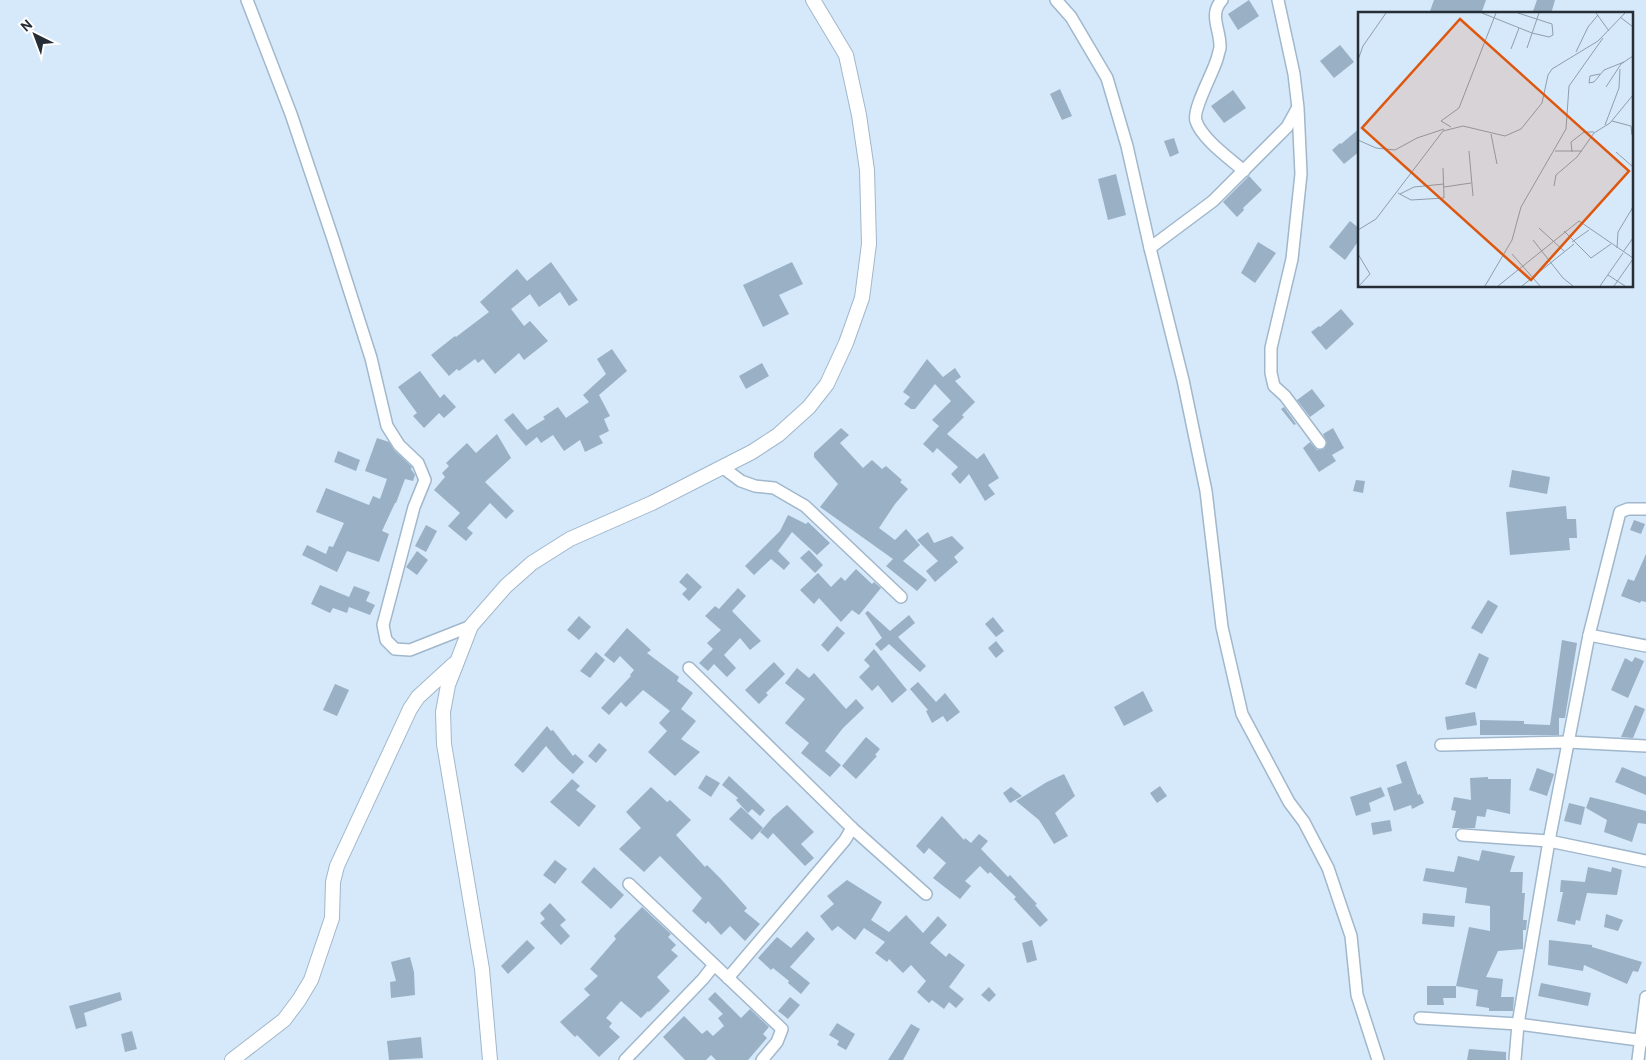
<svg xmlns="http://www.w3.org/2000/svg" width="1646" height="1060" font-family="Overpass,sans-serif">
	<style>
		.building { fill: #99b0c5 }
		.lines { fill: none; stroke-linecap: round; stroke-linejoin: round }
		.minor-casing { stroke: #a0b7cc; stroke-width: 14 }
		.tertiary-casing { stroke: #a0b7cc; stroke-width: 16 }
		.minor { stroke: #fff; stroke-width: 11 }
		.tertiary { stroke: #fff; stroke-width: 14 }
		.inset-road { fill: none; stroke: #8f9eac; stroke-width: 1 }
		.view { fill: #de570e; fill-opacity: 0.15; stroke: #de570e; stroke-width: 2.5 }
		.inset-edge { fill: none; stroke: #252e37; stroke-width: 2.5 }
	</style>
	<rect width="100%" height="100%" fill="#d6e9fa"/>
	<g class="building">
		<path d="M1249 0 1259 16 1238 30 1228 14Z"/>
		<path d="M1434 0H1486L1481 14H1429Z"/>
		<path d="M1537 0H1555L1551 14H1532Z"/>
		<path d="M1340 45 1354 62 1334 78 1320 61Z"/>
		<path d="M1060 89 1072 116 1062 120 1050 94Z"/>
		<path d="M1233 90 1246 108 1224 123 1211 106Z"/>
		<path d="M1360 128V151L1344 164 1332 150 1340 143 1341 144Z"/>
		<path d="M1174 138 1179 153 1170 157 1164 141Z"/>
		<path d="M1116 174 1126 215 1108 220 1098 179Z"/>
		<path d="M1249 176 1262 190 1243 208 1244 210 1237 217 1223 202Z"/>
		<path d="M1350 221 1360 229V239L1345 260 1329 247Z"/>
		<path d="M1258 242 1276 253 1255 283 1241 273Z"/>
		<path d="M551 262 578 300 569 306 560 292 539 307 530 294 511 309 524 326 530 321 548 341 524 360 519 353 495 374 483 359 478 363 475 359 459 371 457 369 449 376 431 355 455 336 456 337 489 312 480 302 517 269 527 281Z"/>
		<path d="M792 262 803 284 779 295 789 314 763 327 743 285Z"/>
		<path d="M1341 309 1354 324 1326 350 1311 332 1319 326 1320 327Z"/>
		<path d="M612 349 627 371 599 395 610 416 604 419 609 431 599 436 603 443 585 452 580 440 564 451 553 435 541 443 537 437 526 446 504 420 513 413 527 430 545 419 543 417 558 407 566 418 589 402 583 395 606 374 597 359Z"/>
		<path d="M927 359 943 377 955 368 961 377 955 381 975 402 962 415 964 417 947 434 977 459 984 453 999 478 988 485 995 494 985 501 969 474 960 484 951 474 958 467 937 448 933 453 923 444 939 426 932 420 951 401 935 384 915 409H911L904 404 910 397 903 392Z"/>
		<path d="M762 363 769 376 746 389 739 376Z"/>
		<path d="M420 371 440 398 444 394 456 407 444 418 439 413 424 428 413 416 417 413 398 387Z"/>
		<path d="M1312 389 1325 406 1310 417 1297 400Z"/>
		<path d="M1284 407 1296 424 1294 425 1281 409Z"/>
		<path d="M841 428 849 435 840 443 863 468 872 460 882 469 886 466 902 480 900 482 908 489 895 504 879 528 895 540 906 529 920 545 903 561 927 580 917 591 886 566 893 559 820 507 838 484 814 457V453Z"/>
		<path d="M1333 428 1344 448 1332 455 1336 461 1319 472 1303 448 1310 442 1317 450 1324 449 1327 443 1323 434Z"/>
		<path d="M497 434 511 458 485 482 514 511 506 519 490 503 467 528 473 533 466 541 448 526 460 513 434 490 445 477 442 473 449 466 446 463 467 443 476 453Z"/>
		<path d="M377 438 389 442 394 450 412 467 411 469 415 475 413 481 405 479 396 503H395L382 531 389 534 379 562 347 551 337 572 302 555 307 545 326 554 329 546 333 547 344 523 316 512 326 488 369 505 373 496 380 499 387 479 365 471Z"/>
		<path d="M338 451 360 460 356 471 334 462Z"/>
		<path d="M1512 470 1550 477 1547 494 1509 487Z"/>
		<path d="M1356 480 1365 481 1363 493 1353 491Z"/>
		<path d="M1566 506 1567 519H1576L1577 538H1569L1570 550 1510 555 1506 512Z"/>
		<path d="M788 515 806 524 808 522 830 543 817 555 792 532 778 551 790 563 784 570 771 559 754 575 745 566 780 531Z"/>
		<path d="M1634 520 1645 524 1641 534 1630 530Z"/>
		<path d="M426 525 437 531 426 552 415 546Z"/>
		<path d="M928 532 934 543 952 536 964 548 954 557 958 562 935 582 926 571 938 561 917 540Z"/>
		<path d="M809 550 823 565 815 573 800 558Z"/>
		<path d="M417 551 428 560 417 575 406 567Z"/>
		<path d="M1646 554V602L1641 601 1640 603 1621 596 1628 579 1634 581Z"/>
		<path d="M856 569 872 584 874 582 881 588 859 615 852 610 841 622 819 598 814 604 800 590 818 573 831 587 841 577 845 581Z"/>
		<path d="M687 573 702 587 689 601 682 594 687 589 679 582Z"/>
		<path d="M320 585 349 597 354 586 370 592 366 601 375 605 370 615 349 607 347 613 333 608 330 613 311 604Z"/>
		<path d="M738 588 746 596 732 611 761 641 750 650 740 638 724 655 736 668 727 677 714 664 708 671 699 663 713 649 707 643 721 630 705 616 715 606 719 609Z"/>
		<path d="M1488 600 1498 606 1482 634 1471 628Z"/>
		<path d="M868 611 890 631 909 615 915 623 898 637 926 666 920 672 889 644 881 651 875 644 882 638 865 613Z"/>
		<path d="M579 616 591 627 579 640 567 630Z"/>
		<path d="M993 617 1004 631 996 637 985 624Z"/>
		<path d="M837 626 845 633 828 652 821 645Z"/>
		<path d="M627 628 651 650 647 653 679 677 677 681 693 693 681 709 696 721 681 739 700 752 675 776 648 752 667 731 659 723 670 711 643 690 626 707 621 702 609 715 601 708 631 676 630 675 634 670 620 656 614 663 604 655Z"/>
		<path d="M1562 640 1577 643 1565 718H1559V735H1480V720L1524 721V724L1550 725Z"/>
		<path d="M996 641 1004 651 996 658 988 648Z"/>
		<path d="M874 649 907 690 892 703 878 685 872 691 859 677 870 666 864 660Z"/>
		<path d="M596 652 605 660 590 678 580 671Z"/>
		<path d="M1479 653 1489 658 1476 689 1465 684Z"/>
		<path d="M1635 657 1644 661 1628 698 1611 690 1625 658 1632 662Z"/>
		<path d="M774 662 785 674 766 693 768 695 759 704 745 690Z"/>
		<path d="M797 668 809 678 814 673 846 709 856 699 864 708 843 728 825 751 841 765 830 777 801 753 809 743 785 723 805 699 785 683Z"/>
		<path d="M918 682 936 702 945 693 960 712 947 722 943 716 932 723 926 711 928 710 910 689Z"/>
		<path d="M335 684 349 690 337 716 323 710Z"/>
		<path d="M1143 691 1153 711 1124 726 1114 707Z"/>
		<path d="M1635 705 1645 709 1633 738 1621 737Z"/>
		<path d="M1475 712 1477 725 1447 730 1445 717Z"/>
		<path d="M547 726 551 731 553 730 573 756 575 754 584 762 573 774 558 760 546 746 523 773 514 765Z"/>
		<path d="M866 737 880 749 875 755 877 756 856 779 842 766Z"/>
		<path d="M599 743 607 750 596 763 588 756Z"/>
		<path d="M1406 761 1418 795 1420 794 1424 803 1412 809 1411 805 1394 811 1387 788 1402 783 1396 765Z"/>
		<path d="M1622 767 1646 777V795L1615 782Z"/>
		<path d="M1537 768 1554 774 1547 796 1529 790Z"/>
		<path d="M1064 774 1075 796 1055 813 1068 836 1054 844 1039 820 1016 801 1047 782Z"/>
		<path d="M706 775 720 783 711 797 698 788Z"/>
		<path d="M729 776 765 810 760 816 752 809 748 813 736 800 738 798 722 785Z"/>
		<path d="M1488 777V779H1511L1510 814 1487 809 1485 817 1477 816 1475 828H1452L1456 811 1451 810 1454 797 1471 800 1470 778Z"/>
		<path d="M572 779 580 786 576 790 596 806 579 827 550 802Z"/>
		<path d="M1160 786 1167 796 1157 803 1150 793Z"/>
		<path d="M651 787 667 802 670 800 691 820 676 835 705 867 707 865 720 878 747 908 744 911 760 924 745 941 730 926 721 935 708 921 706 924 692 911 702 898 660 856 644 872 619 849 641 828 626 812Z"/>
		<path d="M1011 787 1022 796 1010 803 1003 793Z"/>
		<path d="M1381 787 1385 796 1369 803 1371 811 1356 816 1350 797Z"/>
		<path d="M1590 797 1646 811V824L1638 823 1632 842 1604 832 1607 820 1586 808Z"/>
		<path d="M1569 803 1585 807 1581 825 1564 821Z"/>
		<path d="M787 805 814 832 801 844 814 858 805 866 773 833 768 839 760 832 773 817Z"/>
		<path d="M741 807 763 828 752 840 729 819Z"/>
		<path d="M942 816 964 840 965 838 971 843 979 834 988 841 981 849 1008 877 1010 875 1037 904 1035 905 1048 920 1040 927 1014 899 1016 897 990 872 988 874 980 866 965 881 971 886 960 899 933 878 946 863 929 848 924 854 916 846Z"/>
		<path d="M1390 820 1392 831 1373 835 1371 823Z"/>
		<path d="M1482 850 1515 856 1510 872H1523L1522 893H1525L1523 920H1527L1526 930H1523V949L1498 951 1486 977 1503 979 1501 997H1514L1513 1011H1489V1008L1476 1006 1478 990 1456 986 1469 927 1490 931V906L1465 903 1467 888 1423 881 1426 868 1454 872 1458 856 1479 861Z"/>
		<path d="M555 860 567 869 555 884 543 875Z"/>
		<path d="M594 867 624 895 611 909 581 882Z"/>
		<path d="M1588 867 1611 872 1612 867 1622 870 1617 895 1587 893 1580 921 1576 920 1575 925 1557 921 1563 892H1560L1561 880 1585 882Z"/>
		<path d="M847 880 882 902 871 920 889 932 906 915 923 933 938 916 947 925 930 943 946 957 949 953 965 965 949 987 964 999 956 1008 949 1002 944 1009 932 1000 929 1003 917 992 926 981 911 965 903 973 889 959 887 962 875 953 885 942 864 928 855 940 838 926 832 931 820 916 834 904 827 896Z"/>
		<path d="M550 903 566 920 560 925 570 936 561 945 540 923 545 919 540 913Z"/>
		<path d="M642 907 671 934 668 937 676 945 671 950 678 956 657 977 670 991 649 1012 648 1011 641 1018 621 1001 606 1018 612 1023 609 1027 620 1037 599 1057 577 1035 575 1037 560 1022 590 995 584 989 598 976 590 969 616 939 614 936Z"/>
		<path d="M1423 913 1455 916 1454 927 1422 924Z"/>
		<path d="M1606 914 1623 920 1618 931 1604 927Z"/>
		<path d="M807 931 815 939 790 967 810 983 801 994 788 983 789 981 773 968 771 970 758 958 777 937 791 948Z"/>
		<path d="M527 940 535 948 508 974 501 966Z"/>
		<path d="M1032 940 1037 960 1027 963 1022 943Z"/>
		<path d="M1549 940 1592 945V947L1642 962 1638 972 1633 971 1627 984 1584 965 1583 971 1548 965Z"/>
		<path d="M410 957 414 972 415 995 391 998 390 982 396 981 391 962Z"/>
		<path d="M1541 983 1591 993 1588 1006 1538 996Z"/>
		<path d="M1427 986H1456V998H1443L1444 1005H1427Z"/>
		<path d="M989 987 996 995 989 1002 981 995Z"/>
		<path d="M120 992 122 1000 84 1013 87 1026 76 1029 69 1006Z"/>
		<path d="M715 992 741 1018 750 1009 769 1027 763 1034 767 1038 748 1060H716L711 1055 706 1060H685L663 1037 684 1016 702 1034 707 1030 713 1036 724 1026 718 1018 723 1014 708 999Z"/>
		<path d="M790 997 800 1005 788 1019 778 1011Z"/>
		<path d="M837 1023 855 1034 846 1050 837 1045 839 1041 829 1035Z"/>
		<path d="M911 1024 920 1029 903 1060H888Z"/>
		<path d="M132 1031 137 1049 125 1052 121 1034Z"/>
		<path d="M421 1037 423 1058 389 1060 387 1041Z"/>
		<path d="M1469 1049 1506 1052V1060H1467Z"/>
	</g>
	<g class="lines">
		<defs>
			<g id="minor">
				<path d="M247 0 291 114 333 239 371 358 387 426 399 445 418 463 425 480 414 507 383 625 386 640 395 649 410 650 471 626"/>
				<path d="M1056 0 1071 17 1107 78 1127 146 1150 248 1183 380 1206 491 1222 627 1242 714 1289 802 1304 822 1328 868 1351 936 1357 995 1378 1060"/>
				<path d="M1222 0C1208 15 1221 30 1220 48 1219 51 1218 56 1217 59 1213 73 1192 110 1196 121 1202 139 1229 158 1244 171"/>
				<path d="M1278 0 1294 74 1298 108 1301 174 1292 259 1271 348V373L1274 386 1285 396 1320 443"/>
				<path d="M1150 248 1213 201 1287 127 1297 109"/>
				<path d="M722 467 741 481 755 486 774 488 805 506 901 597"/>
				<path d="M1589 635 1646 646"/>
				<path d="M689 668 852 828 926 894"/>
				<path d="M1441 745 1568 742 1646 746"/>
				<path d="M1462 835 1549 841 1646 861"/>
				<path d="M629 884 782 1029 777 1042 762 1060"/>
				<path d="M728 978 845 840 852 828"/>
				<path d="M1420 1018 1518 1024 1646 1041"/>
				<path d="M625 1060 703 979 714 965"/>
				<path d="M1515 1060 1518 1024 1549 841 1589 635 1620 512 1628 509H1646"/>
				<path d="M1638 1060 1646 997"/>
			</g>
			<g id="tertiary">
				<path d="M232 1060 284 1020 299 1000 311 980 332 918 333 882 337 866 410 709 418 697 454 664"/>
				<path d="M490 1060 482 969 444 744 443 712 448 685 457 662 471 626 506 586 532 563 570 539 652 503 752 452 778 435 809 407 827 384 846 343 862 298 869 244 867 170 859 115 846 55 813 0"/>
			</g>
		</defs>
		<use href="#minor" class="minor-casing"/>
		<use href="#tertiary" class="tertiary-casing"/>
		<use href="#minor" class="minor"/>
		<use href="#tertiary" class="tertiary"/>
	</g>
	<g transform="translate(1358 12)">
		<rect width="275" height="275" fill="#d6e9fa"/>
		<path class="inset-road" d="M124 1 174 21 191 25 195 23 194 12 160 1M238 1 251 19M262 5 275 15M169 36 181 1M153 37 161 16M218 40 230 15 240 3M0 48 5 34 28 1M242 62 232 64 231 71 236 70 246 58 266 50M248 75 263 52 275 44M254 109 273 114 274 123M247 113 261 76 262 57M93 115 83 109 101 96 138 1M133 122 139 152M0 128 18 136 37 138 59 126 86 117M111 139 115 184M197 139H224M214 140 213 130 226 120H236M258 140 275 155M196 174 198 163 219 145 236 121 252 111 275 83M86 175 113 171M40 181 53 188 86 186 85 156M42 182 56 175 86 172M181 216 206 239M0 218 18 207 85 119 105 114 147 124 163 117 184 91 190 63 194 57 240 29 267 1M206 219 233 246 253 232M175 228 205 266 215 274M214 230 231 218M259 236 260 220 275 195M265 240 275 226M0 242 12 262 1 274M154 242 182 274M250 263 267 274M127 274 154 228 163 195 208 117 211 74 245 26M140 274 221 209 275 246M164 274 216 232M242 274 265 241M256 274 275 247"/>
		<path class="view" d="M102 7 271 159 173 268 4 116Z"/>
		<rect width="275" height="275" class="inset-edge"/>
	</g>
	<g transform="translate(35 35) rotate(318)" stroke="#ffffff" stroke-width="4" paint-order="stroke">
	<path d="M0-4L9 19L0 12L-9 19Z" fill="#252e37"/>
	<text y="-8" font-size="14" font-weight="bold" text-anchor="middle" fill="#252e37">N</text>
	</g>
</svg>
